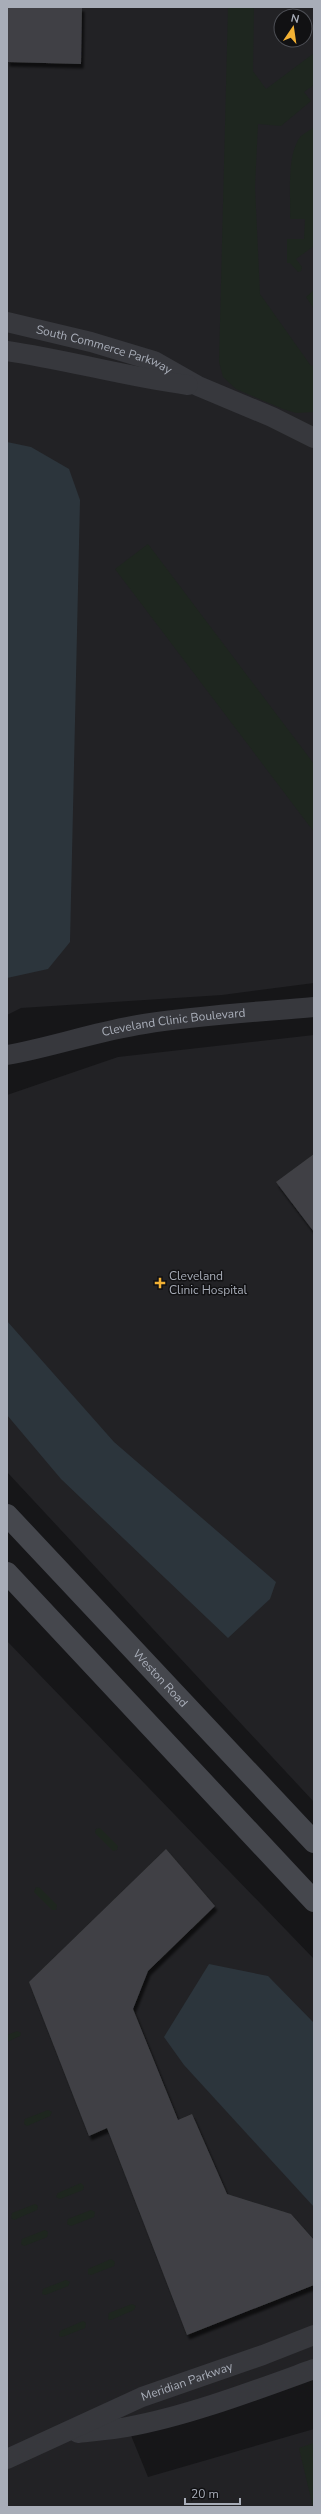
<svg xmlns="http://www.w3.org/2000/svg" width="321" height="2514" font-family="'Nunito Sans',sans-serif">
	<style>
		.built { fill: #222225; fill-rule: evenodd }
		.green { fill: #1e261f }
		.water { fill: #2c353c }
		.building { fill: #404145; filter: url(#shadow) }
		.lines { fill: none; stroke-linecap: round; stroke-linejoin: round }
		.street { stroke: #37383d; stroke-width: 20 }
		.secondary { stroke: #45474d; stroke-width: 22 }
		.poi-dot { fill: #f2b134; stroke: #111113; stroke-width: 1.5 }
		.labels { text-anchor: middle; stroke-width: 3; stroke-linejoin: round; paint-order: stroke }
		.street-label { font-size: 12px; fill: #a8adb8; stroke: #111113 }
		.poi-label { font-size: 12px; fill: #a8adb8; stroke: #111113; text-anchor: start }
	</style>
	<defs>
		<filter id="shadow"><feDropShadow dx="2.5" dy="4.5" stdDeviation="1" flood-color="#0009"/></filter>
	</defs>
	<rect width="100%" height="100%" fill="#161618"/>
	<g class="built">
		<path d="M7 7H314V983L222 995 21 1008 7 1015ZM281 16H305V40H281Z"/>
		<path d="M314 1035V1802L7 1472V1095L118 1057Z"/>
		<path d="M7 1641 314 1959V2369L128 2428 148 2477 314 2429V2507H7Z"/>
	</g>
	<g class="green">
		<path d="M228 7H254L253 71 266 89 314 53V85L304 92 311 101 281 126 258 124 255 187 260 294 311 366 314 365 313 412 296 413 283 409 236 389 223 377 219 362Z"/>
		<path d="M314 127V246L296 259 302 267 301 271 298 272 290 263H287V239H304L305 219H290C291 196 286 154 301 136 305 133 310 130 314 127Z"/>
		<path d="M314 290V309L306 297Z"/>
		<path d="M148 544 314 764V832L115 569Z"/>
		<path d="M100 1828 118 1846 117 1850 113 1851 95 1833 96 1829Z"/>
		<path d="M36 1887 40 1888 57 1905 56 1910H52L34 1892Z"/>
		<path d="M17 2031 21 2033 20 2036 7 2042V2035Z"/>
		<path d="M48 2110 52 2112 50 2116 27 2126 24 2124 25 2119Z"/>
		<path d="M81 2183 84 2186 83 2190 60 2199 56 2197 58 2193Z"/>
		<path d="M35 2204 38 2206 37 2210 14 2220 11 2218 12 2213Z"/>
		<path d="M91 2210 95 2212 94 2217 71 2226 67 2224 68 2219Z"/>
		<path d="M45 2230 48 2232 47 2237 24 2246 21 2244 22 2239Z"/>
		<path d="M111 2259 115 2262 114 2266 91 2275 88 2274V2269Z"/>
		<path d="M66 2280 70 2282 68 2286 45 2295 42 2294 43 2289Z"/>
		<path d="M132 2304 136 2306 134 2310 111 2320 108 2319 109 2313Z"/>
		<path d="M83 2321 86 2323 85 2328 62 2337 59 2336 60 2331Z"/>
		<path d="M314 2443V2507H313L299 2448Z"/>
	</g>
	<g class="water">
		<path d="M7 442 31 447 69 469 80 500 70 942 48 969 7 978Z"/>
		<path d="M7 1321 114 1442 276 1582 270 1599 228 1638 61 1479 7 1415Z"/>
		<path d="M209 1964 268 1976 314 2023V2207L184 2065 164 2037Z"/>
	</g>
	<g class="building">
		<path d="M7 7H82L81 64 7 62Z"/>
		<path d="M314 1154V1232L276 1182Z"/>
		<path d="M166 1849 215 1906 148 1971 133 2009 178 2120 192 2114 227 2194 291 2214 314 2240V2285L187 2335 107 2128 89 2136 29 1982Z"/>
	</g>
	<g class="lines">
		<g class="street">
			<path id="s1" d="M7 322 91 342 154 361 198 386 272 417 314 438"/>
			<path d="M7 351C68 360 127 377 188 385"/>
			<path id="s2" d="M7 1055C53 1047 97 1031 144 1024 200 1015 257 1012 314 1007"/>
			<path d="M78 2433C95 2431 111 2430 127 2427 188 2416 256 2390 314 2369"/>
			<path id="s3" d="M7 2459 142 2397 263 2355 314 2335"/>
		</g>
		<g class="secondary">
			<path id="s4" d="M7 1515 314 1842"/>
			<path d="M7 1573 314 1901"/>
		</g>
	</g>
	<path class="poi-dot" d="M158 1277h4v4h4v4h-4v4h-4v-4h-4v-4h4z"/>
	<g class="labels">
		<g class="street-label">
			<text dy="4" stroke="none"><textPath href="#s1" startOffset="101">South Commerce Parkway</textPath></text>
			<text dy="4" stroke="none"><textPath href="#s2" startOffset="170">Cleveland Clinic Boulevard</textPath></text>
			<text dy="4" stroke="none"><textPath href="#s4" startOffset="224">Weston Road</textPath></text>
			<text dy="4" stroke="none"><textPath href="#s3" startOffset="196">Meridian Parkway</textPath></text>
		</g>
		<g class="poi-label">
			<text x="169" y="1280">Cleveland<tspan x="169" dy="14">Clinic Hospital</tspan></text>
		</g>
	</g>
	<rect width="321" height="2514" fill="none" stroke="#a8adb8" stroke-width="16"/>
	<g transform="translate(293 28) rotate(13)"><circle r="19" fill="#111113" stroke="#4d4f55"/>
	<path d="M0-3L7 15L0 10L-7 15Z" fill="#f2b134"/>
	<text y="-6" font-size="11" font-weight="bold" text-anchor="middle" fill="#a8adb8">N</text>
	</g>
	<path d="M185 2498v6h55v-6" fill="none" stroke="#a8adb8" stroke-width="2"/>
	<text x="191" y="2498" font-size="12" fill="#a8adb8" stroke="#111113" stroke-width="3" paint-order="stroke">20 m</text>
</svg>
